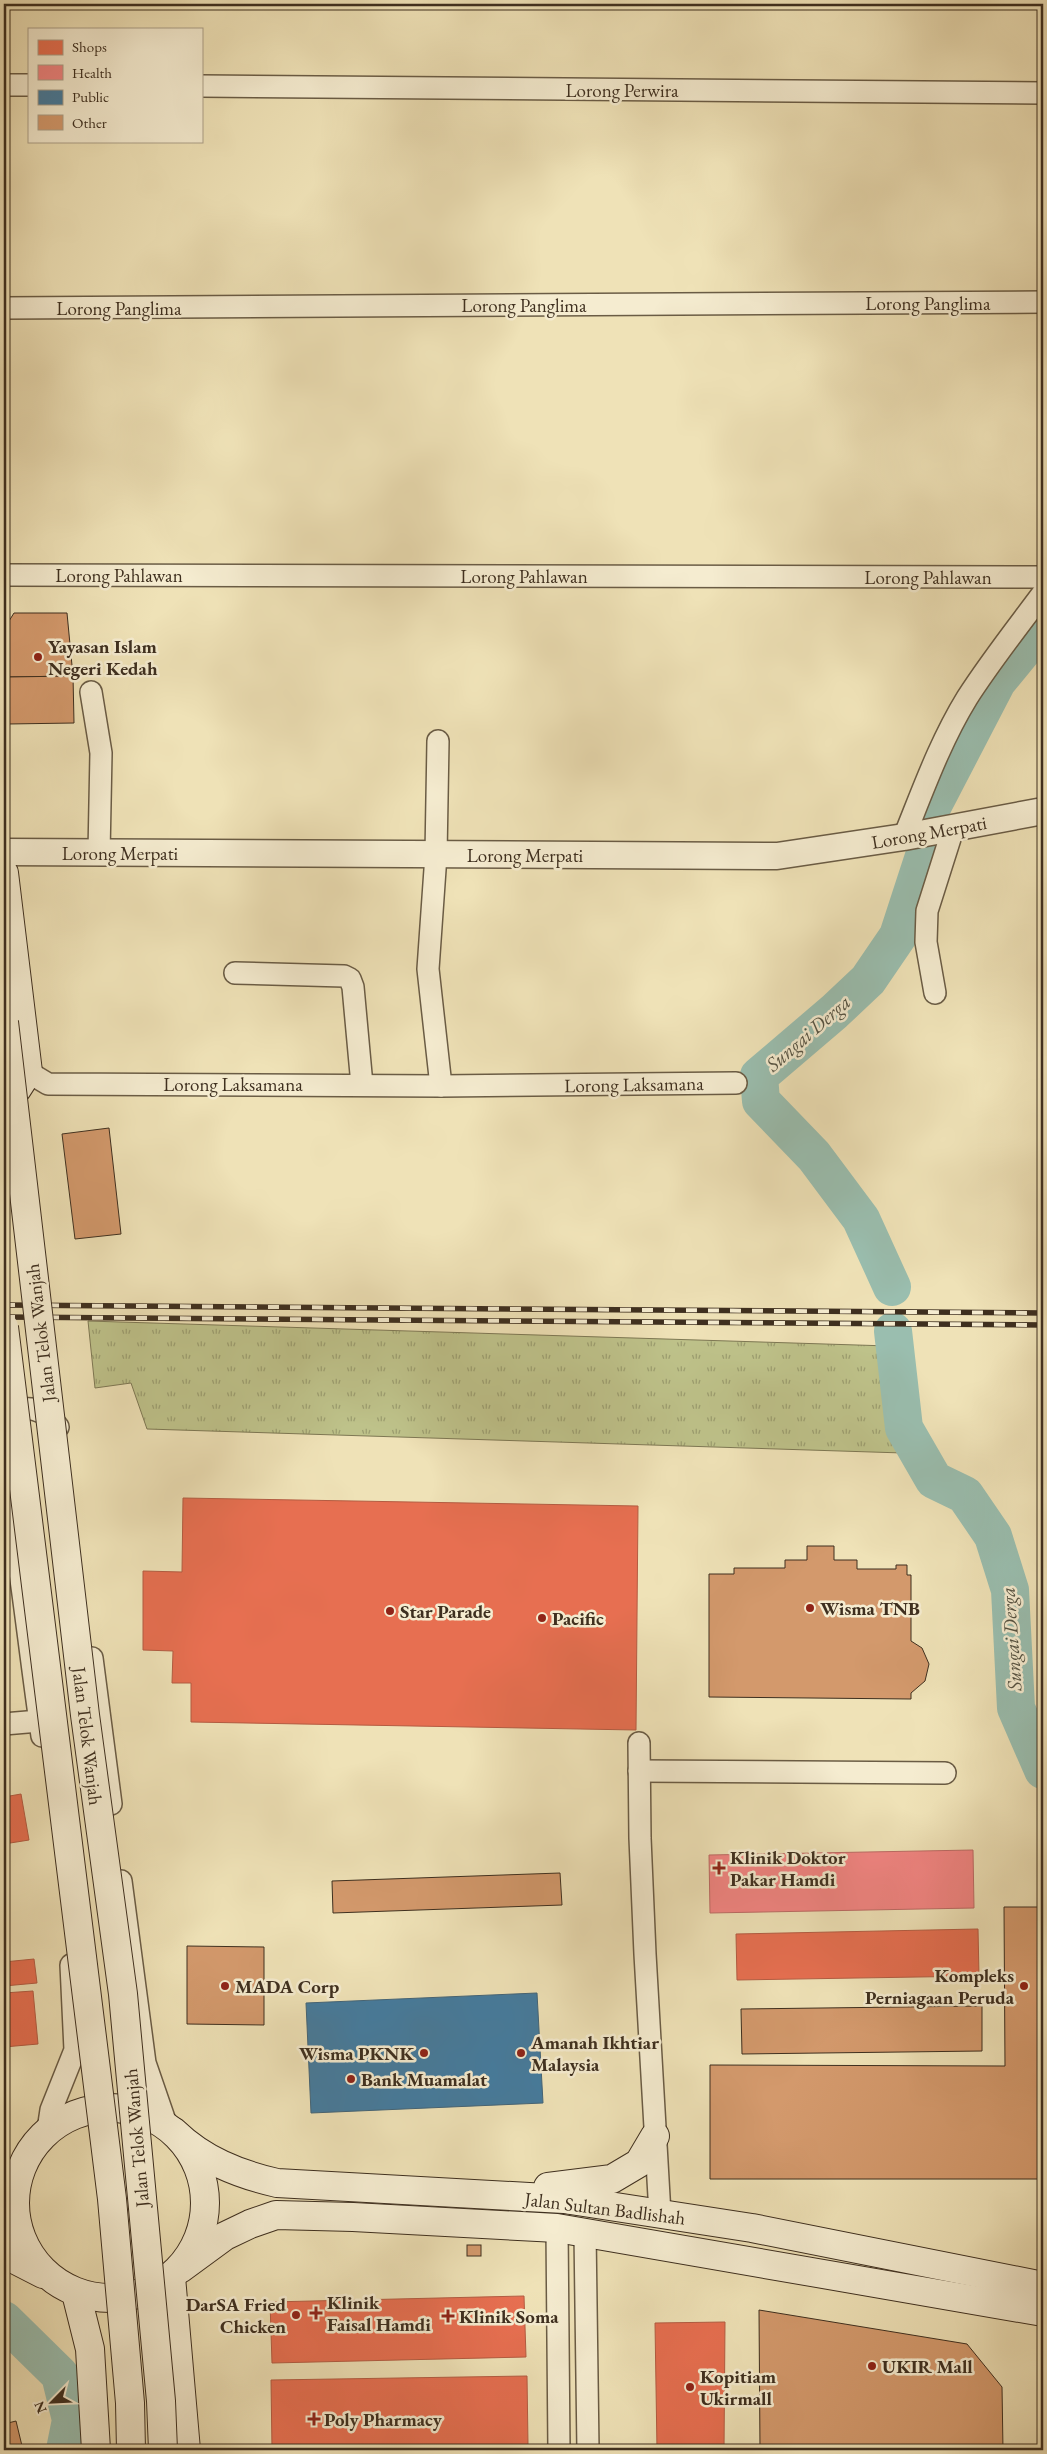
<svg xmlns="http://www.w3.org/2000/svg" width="1047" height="2454" font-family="'EB Garamond',serif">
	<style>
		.grass { fill: url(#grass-tufts); stroke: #7e7854 }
		.shops { fill: #e76f51; stroke: #b45c42 }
		.health { fill: #f28482; stroke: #bc6a64 }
		.public { fill: #457b9d; stroke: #436477 }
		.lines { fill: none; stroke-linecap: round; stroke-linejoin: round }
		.river { stroke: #9abeaf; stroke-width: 38 }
		.building { fill: #d3996c; stroke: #3e2f1f }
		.minor-casing { stroke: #6a5c45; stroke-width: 24 }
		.tertiary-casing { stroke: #6a5c45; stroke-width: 29 }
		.secondary-casing { stroke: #3e2f1f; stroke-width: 30 }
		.minor { stroke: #f5ecd0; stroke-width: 21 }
		.tertiary { stroke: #f5ecd0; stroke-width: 26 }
		.secondary { stroke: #f5ecd0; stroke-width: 28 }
		.rail-casing { stroke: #3e2f1f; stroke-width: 5.5 }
		.rail { stroke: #f5ecd0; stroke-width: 4; stroke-dasharray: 11; stroke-linecap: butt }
		.secondary-bridge-casing { stroke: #3e2f1f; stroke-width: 30; stroke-linecap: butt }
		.secondary-bridge { stroke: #f5ecd0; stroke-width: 28 }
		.poi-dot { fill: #8f2418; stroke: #f5ecd0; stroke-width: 2 }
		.labels { text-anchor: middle; stroke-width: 5; stroke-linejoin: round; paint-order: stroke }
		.street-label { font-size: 19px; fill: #3e2f1f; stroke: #f5ecd0 }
		.poi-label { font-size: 19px; font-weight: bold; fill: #3e2f1f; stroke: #f5ecd0; text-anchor: start }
		.water-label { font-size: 20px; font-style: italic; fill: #555343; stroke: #f5ecd0 }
	</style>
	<defs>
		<pattern id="grass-tufts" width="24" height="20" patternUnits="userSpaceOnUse" patternTransform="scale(1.25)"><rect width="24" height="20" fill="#bec28a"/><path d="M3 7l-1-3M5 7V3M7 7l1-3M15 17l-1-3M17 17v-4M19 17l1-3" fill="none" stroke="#9c9e70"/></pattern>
	</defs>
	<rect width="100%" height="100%" fill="#efe2b7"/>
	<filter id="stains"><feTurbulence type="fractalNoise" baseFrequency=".004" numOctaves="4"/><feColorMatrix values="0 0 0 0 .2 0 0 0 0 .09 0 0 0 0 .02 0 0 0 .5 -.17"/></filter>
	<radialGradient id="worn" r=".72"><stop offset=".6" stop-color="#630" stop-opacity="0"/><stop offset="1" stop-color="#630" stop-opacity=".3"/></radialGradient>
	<path class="grass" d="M88 1321 889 1346 903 1453 147 1429 131 1383 95 1388Z"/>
	<g class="shops">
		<path d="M183 1498 638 1506 636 1730 191 1722V1683H172L173 1651 143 1650V1571L182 1572Z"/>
		<path d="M21 1794 29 1840 4 1844V1797Z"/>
		<path d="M978 1929 979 1976 737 1980 736 1934Z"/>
		<path d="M34 1959 37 1983 4 1986V1962Z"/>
		<path d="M33 1991 38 2044 4 2047V1993Z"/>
		<path d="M524 2296 526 2357 272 2363 270 2302Z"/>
		<path d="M725 2322 724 2450H657L655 2323Z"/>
		<path d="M527 2376 528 2445 272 2449 271 2380Z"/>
	</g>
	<path class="health" d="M973 1850 974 1908 710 1913 709 1855Z"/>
	<path class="public" d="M537 1993 543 2103 311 2113 306 2003Z"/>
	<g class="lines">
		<g class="river">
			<path d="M930 811 997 682 1043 626"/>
			<path d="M892 1287 861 1219 814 1156 761 1101 759 1076 834 1012 868 980 898 936 928 844"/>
			<path d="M893 1331 904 1428 934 1480 965 1495 993 1536 1010 1590 1016 1708 1043 1770"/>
			<path d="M4 2320 60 2375 71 2420 65 2450"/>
		</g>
	</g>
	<g class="building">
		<path d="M14 613H67L73 676 7 677 4 629Z"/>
		<path d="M73 676 74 723 8 724 7 677Z"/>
		<path d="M109 1128 121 1234 75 1239 62 1134Z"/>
		<path d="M807 1546H834V1560H857V1569H896V1565H907V1575H911V1641L922 1648 929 1664 925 1681 911 1693V1699L709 1697V1574H734V1568H785V1560H807Z"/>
		<path d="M560 1873 562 1905 333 1913 332 1881Z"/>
		<path d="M1004 1907H1043V2179H710V2065L1005 2066Z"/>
		<path d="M187 1946 264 1947V2025L187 2024Z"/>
		<path d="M982 2006V2051L742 2054 741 2009Z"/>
		<rect x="467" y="2245" width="14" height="11"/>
		<path d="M759 2310 967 2344 1002 2387 1003 2450H760Z"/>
		<path d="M16 2421 23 2450H4V2424Z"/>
	</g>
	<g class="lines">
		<defs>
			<g id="minor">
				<path d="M4 85H29"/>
				<path d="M201 86 1043 93"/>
				<path d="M4 308 1043 302"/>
				<path d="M4 575 1043 577"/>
				<path d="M91 692 101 753 99 853"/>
				<path d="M438 741 436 855 428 969 441 1086"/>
				<path d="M904 837C923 790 940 742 967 698 990 662 1017 628 1043 593"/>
				<path d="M235 973 344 976 350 979 353 987 362 1085"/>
				<path d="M935 993 926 942 927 911 953 829"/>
				<path d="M28 1072 48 1084 441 1086 736 1083"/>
				<path d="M6 1423C9 1420 13 1414 17 1412 32 1403 50 1415 58 1427"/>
				<path d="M4 1468C20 1557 29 1647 42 1736"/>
				<path d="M92 1658 111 1804"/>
				<path d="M4 1724 39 1721"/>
				<path d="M639 1743 640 1838 645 1954 660 2214"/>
				<path d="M639 1771 945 1773"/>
				<path d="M121 1881 145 2063 167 2127"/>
				<path d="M48 2130 51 2110 75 2050 71 1965"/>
				<path d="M557 2228 559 2450"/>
				<path d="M585 2232 588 2450"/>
			</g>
			<path id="tertiary" d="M4 852 777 856 904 837 1043 811"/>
			<g id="secondary">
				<path d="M4 873 28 1072 17 1089 4 1093"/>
				<circle cx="110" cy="2203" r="95"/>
				<path d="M174 2132C203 2160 238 2174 277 2183L564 2199 752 2228 1043 2286"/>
				<path d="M548 2187 612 2179 639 2163 655 2136"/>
				<path d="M4 2254 43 2274"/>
				<path d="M180 2269 225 2236 250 2224 276 2215 353 2217 557 2228 1043 2312"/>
				<path d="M171 2277 186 2450"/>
				<path d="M76 2293 90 2349 96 2450"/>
			</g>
		</defs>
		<use href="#minor" class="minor-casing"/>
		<use href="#tertiary" class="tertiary-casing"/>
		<use href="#secondary" class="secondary-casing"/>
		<use href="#minor" class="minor"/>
		<use href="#tertiary" class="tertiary"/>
		<use href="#secondary" class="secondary"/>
		<defs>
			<g id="rail">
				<path d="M4 1305 1043 1313"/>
				<path d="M4 1317 1043 1325"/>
			</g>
		</defs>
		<use href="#rail" class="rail-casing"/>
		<use href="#rail" class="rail"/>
		<defs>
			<g id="secondary-bridge">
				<path d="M4 1022 85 1715 123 1994 161 2401 163 2450"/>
				<path d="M4 1327 112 2199 130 2403 131 2450"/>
			</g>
		</defs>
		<use href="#secondary-bridge" class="secondary-bridge-casing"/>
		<use href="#secondary-bridge" class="secondary-bridge"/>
	</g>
	<g class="poi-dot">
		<circle cx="38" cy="657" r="5"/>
		<circle cx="810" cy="1608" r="5"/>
		<circle cx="390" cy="1611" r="5"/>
		<circle cx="542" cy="1618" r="5"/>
		<path d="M716.5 1860.5h5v5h5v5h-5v5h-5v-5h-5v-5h5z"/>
		<circle cx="225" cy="1986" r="5"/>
		<circle cx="1024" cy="1986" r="5"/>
		<circle cx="424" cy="2053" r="5"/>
		<circle cx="521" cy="2053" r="5"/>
		<circle cx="351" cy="2079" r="5"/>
		<path d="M313.5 2305.5h5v5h5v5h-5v5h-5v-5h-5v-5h5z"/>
		<circle cx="296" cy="2315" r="5"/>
		<path d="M445.5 2308.5h5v5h5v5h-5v5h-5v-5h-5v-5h5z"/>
		<circle cx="872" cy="2366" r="5"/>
		<circle cx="690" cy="2387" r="5"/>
		<path d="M311.5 2411.5h5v5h5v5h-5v5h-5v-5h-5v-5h5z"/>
	</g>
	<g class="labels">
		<g class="street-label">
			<text x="622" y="97">Lorong Perwira</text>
			<text x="928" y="310">Lorong Panglima</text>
			<text x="524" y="312">Lorong Panglima</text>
			<text x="119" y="315">Lorong Panglima</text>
			<text x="119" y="582">Lorong Pahlawan</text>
			<text x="524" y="583">Lorong Pahlawan</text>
			<text x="928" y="584">Lorong Pahlawan</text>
			<text transform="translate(929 832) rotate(-10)" y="7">Lorong Merpati</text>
			<text x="120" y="860">Lorong Merpati</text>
			<text x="525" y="862">Lorong Merpati</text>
			<text x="233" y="1091">Lorong Laksamana</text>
			<text transform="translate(634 1084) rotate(-1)" y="7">Lorong Laksamana</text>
			<text transform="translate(40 1333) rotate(-97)" y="7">Jalan Telok Wanjah</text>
			<text transform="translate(88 1736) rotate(83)" y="7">Jalan Telok Wanjah</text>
			<text transform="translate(136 2138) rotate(-95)" y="7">Jalan Telok Wanjah</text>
			<text transform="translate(605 2208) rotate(7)" y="7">Jalan Sultan Badlishah</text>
		</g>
		<g class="poi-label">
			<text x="48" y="653">Yayasan Islam<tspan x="48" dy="22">Negeri Kedah</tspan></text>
			<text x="820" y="1615">Wisma TNB</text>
			<text x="400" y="1618">Star Parade</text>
			<text x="552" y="1625">Pacific</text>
			<text x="730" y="1864">Klinik Doktor<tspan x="730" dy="22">Pakar Hamdi</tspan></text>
			<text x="1014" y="1982" text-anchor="end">Kompleks<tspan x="1014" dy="22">Perniagaan Peruda</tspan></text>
			<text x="235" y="1993">MADA Corp</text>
			<text x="531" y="2049">Amanah Ikhtiar<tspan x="531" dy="22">Malaysia</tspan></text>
			<text x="414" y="2060" text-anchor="end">Wisma PKNK</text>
			<text x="361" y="2086">Bank Muamalat</text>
			<text x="327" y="2309">Klinik<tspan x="327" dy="22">Faisal Hamdi</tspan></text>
			<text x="286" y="2311" text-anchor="end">DarSA Fried<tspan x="286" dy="22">Chicken</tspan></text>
			<text x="459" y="2323">Klinik Soma</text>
			<text x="882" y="2373">UKIR Mall</text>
			<text x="700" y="2383">Kopitiam<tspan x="700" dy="22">Ukirmall</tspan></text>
			<text x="324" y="2426">Poly Pharmacy</text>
		</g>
		<g class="water-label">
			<text transform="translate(808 1033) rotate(-41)" y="7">Sungai Derga</text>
			<text transform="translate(1011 1639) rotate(-94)" y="7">Sungai Derga</text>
		</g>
	</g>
	<rect width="1047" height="2454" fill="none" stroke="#efe2b7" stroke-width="20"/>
	<rect x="5" y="5" width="1037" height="2444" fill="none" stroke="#3e2f1f" stroke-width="2.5"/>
	<rect x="10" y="10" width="1027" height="2434" fill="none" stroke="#3e2f1f"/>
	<rect x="28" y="28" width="175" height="115" fill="#f5ecd0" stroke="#aca089"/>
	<rect x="38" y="40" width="25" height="15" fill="#e76f51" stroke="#aca089"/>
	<text x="72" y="52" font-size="15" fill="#3e2f1f">Shops</text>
	<rect x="38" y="65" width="25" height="15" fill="#f28482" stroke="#aca089"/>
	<text x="72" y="78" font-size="15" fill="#3e2f1f">Health</text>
	<rect x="38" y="90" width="25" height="15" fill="#457b9d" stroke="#aca089"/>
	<text x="72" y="102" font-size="15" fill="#3e2f1f">Public</text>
	<rect x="38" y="115" width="25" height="15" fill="#d3996c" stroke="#aca089"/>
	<text x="72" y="128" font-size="15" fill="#3e2f1f">Other</text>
	<g transform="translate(52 2402) rotate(246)" stroke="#f5ecd0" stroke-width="4" paint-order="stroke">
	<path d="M0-4L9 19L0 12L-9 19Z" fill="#3e2f1f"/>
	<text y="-8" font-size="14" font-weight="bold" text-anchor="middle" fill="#3e2f1f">N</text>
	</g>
	<rect width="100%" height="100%" filter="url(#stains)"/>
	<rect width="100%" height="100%" fill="url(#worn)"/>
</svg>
